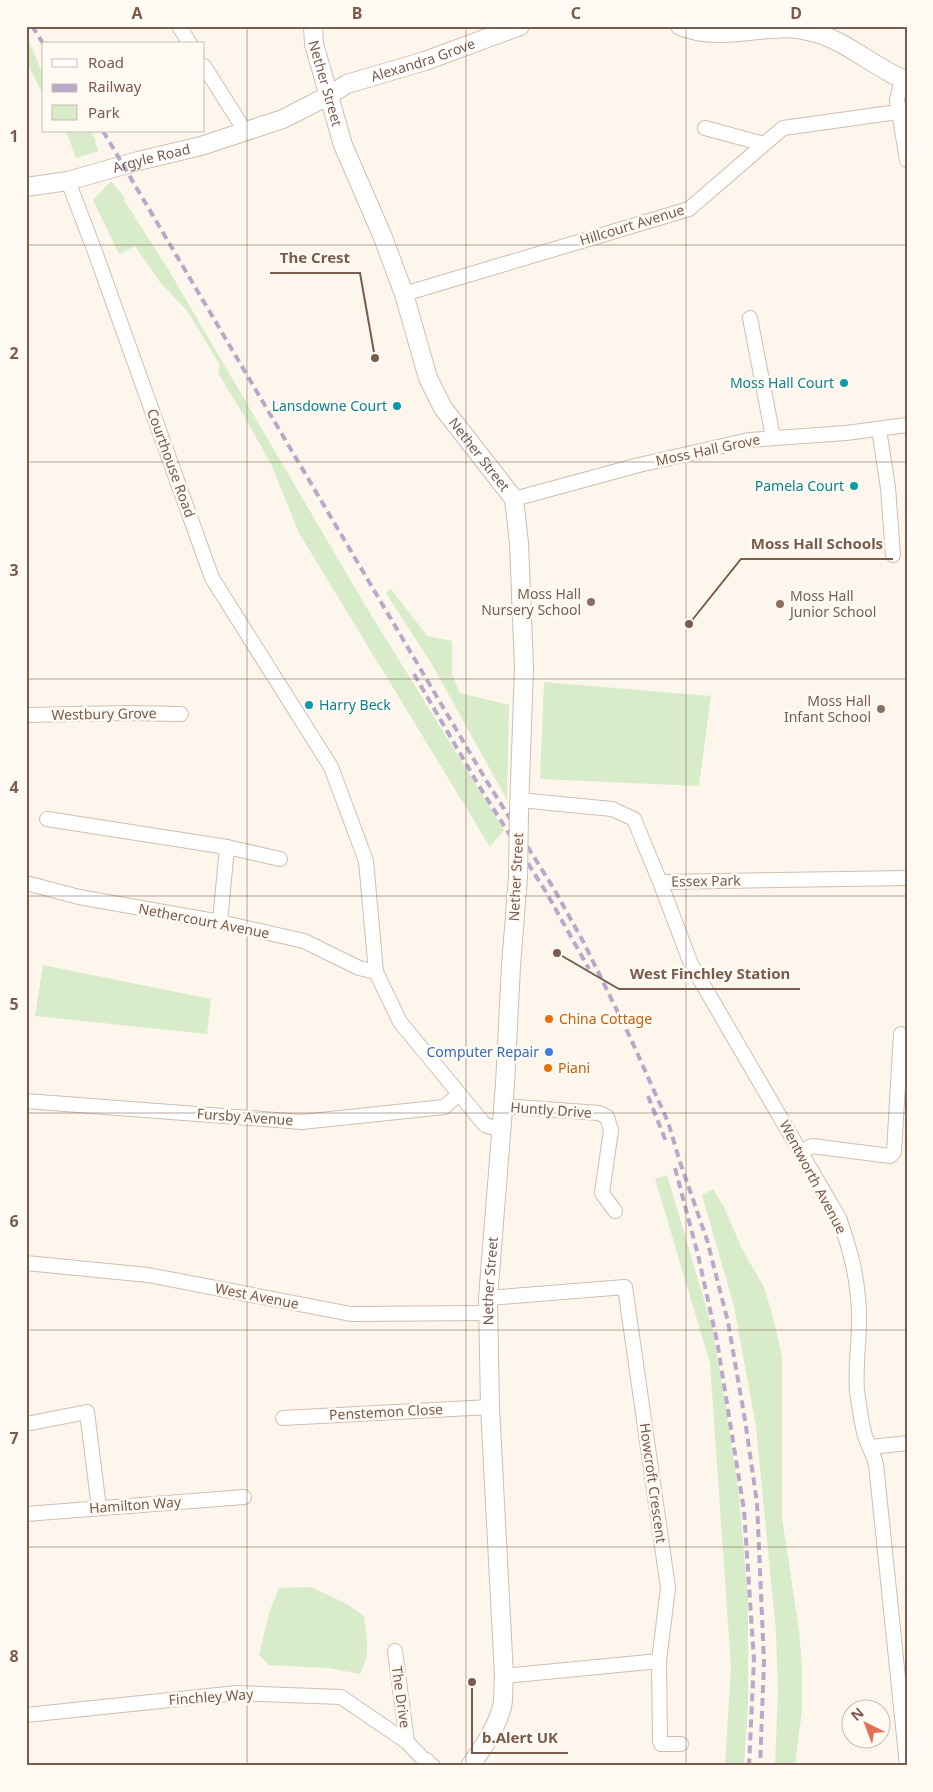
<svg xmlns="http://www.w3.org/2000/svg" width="933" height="1792" font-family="'Noto Sans',sans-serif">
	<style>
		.green { fill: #d8ecc9 }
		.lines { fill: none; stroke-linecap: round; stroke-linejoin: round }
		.minor-casing { stroke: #d1beb0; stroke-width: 16 }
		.tertiary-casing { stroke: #d1beb0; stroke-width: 20 }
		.minor { stroke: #fff; stroke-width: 14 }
		.tertiary { stroke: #fff; stroke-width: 18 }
		.rail { stroke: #b9a8c9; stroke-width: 4; stroke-dasharray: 8 5; stroke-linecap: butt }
		.tertiary-bridge-casing { stroke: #d1beb0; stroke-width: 20; stroke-linecap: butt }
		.tertiary-bridge { stroke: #fff; stroke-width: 18 }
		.grid { fill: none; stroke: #7a5c4d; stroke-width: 1; stroke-opacity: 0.55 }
		.culture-dot { fill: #0f9aa8; stroke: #fffaf3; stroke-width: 2 }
		.education-dot { fill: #8d6e63; stroke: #fffaf3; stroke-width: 2 }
		.food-dot { fill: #e8710a; stroke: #fffaf3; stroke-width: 2 }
		.shop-dot { fill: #3f7fe0; stroke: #fffaf3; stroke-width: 2 }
		.labels { text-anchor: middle; stroke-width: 5; stroke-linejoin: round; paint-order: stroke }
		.street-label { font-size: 14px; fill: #7a5c4d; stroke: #fffaf3 }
		.culture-label { font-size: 14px; fill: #0d838f; stroke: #fffaf3; text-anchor: end }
		.education-label { font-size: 14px; fill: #785e54; stroke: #fffaf3; text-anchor: end }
		.food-label { font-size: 14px; fill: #c56008; stroke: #fffaf3; text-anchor: start }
		.shop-label { font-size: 14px; fill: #366cbe; stroke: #fffaf3; text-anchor: end }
		.leader { fill: none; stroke: #7a5c4d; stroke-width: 2 }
		.callout-dot { fill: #7a5c4d; stroke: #fffaf3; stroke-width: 2 }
		.callout-label { font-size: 15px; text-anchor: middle; font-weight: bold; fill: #7a5c4d; stroke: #fffaf3; stroke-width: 5; stroke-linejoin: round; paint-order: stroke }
		.neatline { fill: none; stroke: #7a5c4d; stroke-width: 2 }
		.grid-label { font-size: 16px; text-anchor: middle; font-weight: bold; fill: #7a5c4d }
	</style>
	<rect width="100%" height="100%" fill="#fdf6ec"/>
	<g class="green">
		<path d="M26 34 44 77V96L26 61Z"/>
		<path d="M66 131H91L96 141 95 143 99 151 76 158Z"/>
		<path d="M111 181 125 198 124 200 171 274 365 605 504 830 490 847 299 533 271 464 243 414 218 373 220 365 187 311 160 282 135 246 119 254 93 200Z"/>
		<path d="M391 589 427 636 452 641V674L460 693 509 705 507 800 433 666 386 593Z"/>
		<path d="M544 682 711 696 699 786 540 779Z"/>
		<path d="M43 965 211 999 207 1034 35 1016Z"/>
		<path d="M667 1175 712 1327 725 1401 739 1496 748 1598V1707L744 1766H725L731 1667 710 1363 655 1179Z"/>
		<path d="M713 1189 724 1207 742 1249 764 1287 774 1321 782 1357V1518L799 1630 802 1667V1710L795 1766H775L778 1691 776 1632 756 1427 734 1306 702 1195Z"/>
		<path d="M311 1587 347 1604 364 1616C367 1638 371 1653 360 1674L328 1668 269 1665 259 1655 270 1610 279 1588Z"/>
	</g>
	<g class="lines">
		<defs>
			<g id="minor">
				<path d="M179 26 190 44"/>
				<path d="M204 66 245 131"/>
				<path d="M902 79 897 100 907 160"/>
				<path d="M705 128 764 144"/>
				<path d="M68 181 94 249 212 578 331 767 366 861 376 972 400 1022 485 1125 501 1130"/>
				<path d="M404 294 689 209 783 128 898 112"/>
				<path d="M750 318 773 437"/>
				<path d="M879 429 888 488 893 555"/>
				<path d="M514 499 639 465 749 440 846 433 907 425"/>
				<path d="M26 715 127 713 181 714"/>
				<path d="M520 800 612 809 634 819 660 882 691 964 839 1218C851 1252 857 1274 859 1311 860 1337 855 1364 857 1391 859 1405 861 1422 865 1436 868 1445 873 1454 876 1464L907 1765"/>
				<path d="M47 819 227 847 280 859"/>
				<path d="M660 882 907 878"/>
				<path d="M26 883 79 897 220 922 304 941 359 968 376 972"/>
				<path d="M220 922 227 847"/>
				<path d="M26 1101 302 1122 444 1107 459 1094"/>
				<path d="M503 1106 599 1113 607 1117 611 1130 602 1193 615 1211"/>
				<path d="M801 1152 812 1146 890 1156 894 1152 901 1034"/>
				<path d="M26 1263 148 1275 351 1314 488 1313"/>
				<path d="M488 1298 625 1287 668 1588 659 1661 504 1676"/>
				<path d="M283 1418 490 1407"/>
				<path d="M26 1424 87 1412 99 1508"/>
				<path d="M871 1447 907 1443"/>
				<path d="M26 1514 244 1497"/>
				<path d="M395 1651 407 1742"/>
				<path d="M659 1661 660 1741 661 1744H681"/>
				<path d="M26 1715 237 1693 341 1697 407 1742 426 1762 433 1766"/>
			</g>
			<g id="tertiary">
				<path id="s1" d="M313 26 314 44 320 65 343 145 382 235 404 294 428 378 443 408 514 499 519 543 524 668 519 811"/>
				<path d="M680 26C724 44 765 21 808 31 846 39 872 67 907 81"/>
				<path id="s2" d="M26 187 68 181 138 161 201 146 283 119 328 96 347 84 425 61 520 26"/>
				<path d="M426 1762 428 1766"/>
				<path id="s3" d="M470 1766C483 1748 496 1729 502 1707 504 1698 503 1686 504 1676L490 1407 488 1298 505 1084 511 966 518 877"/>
			</g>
		</defs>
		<use href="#minor" class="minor-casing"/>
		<use href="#tertiary" class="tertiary-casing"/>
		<use href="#minor" class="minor"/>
		<use href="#tertiary" class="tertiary"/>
		<g class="rail">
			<path d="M32 26 44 45"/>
			<path d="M103 131 486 780 554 889 584 943 630 1037 668 1122 680 1162 707 1240 728 1322 745 1420 757 1503 764 1662 760 1766"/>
			<path d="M414 674 479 786 546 892 589 969"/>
			<path d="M648 1096 667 1144"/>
			<path d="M675 1168 698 1255 717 1341 744 1510 754 1660 749 1766"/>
		</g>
		<defs>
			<path id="tertiary-bridge" d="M518 877 519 811"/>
		</defs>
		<use href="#tertiary-bridge" class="tertiary-bridge-casing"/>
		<use href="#tertiary-bridge" class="tertiary-bridge"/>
	</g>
	<path class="grid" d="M247 26V1766M466 26V1766M686 26V1766M26 245H907M26 462H907M26 679H907M26 896H907M26 1113H907M26 1330H907M26 1547H907"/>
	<g class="culture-dot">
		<circle cx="844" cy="383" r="5"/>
		<circle cx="397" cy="406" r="5"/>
		<circle cx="854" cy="486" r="5"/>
		<circle cx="309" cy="705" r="5"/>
	</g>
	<g class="education-dot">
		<circle cx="591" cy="602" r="5"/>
		<circle cx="780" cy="604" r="5"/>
		<circle cx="881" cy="709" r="5"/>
	</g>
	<g class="food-dot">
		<circle cx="549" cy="1019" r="5"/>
		<circle cx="548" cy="1068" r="5"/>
	</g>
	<circle class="shop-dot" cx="549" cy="1052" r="5"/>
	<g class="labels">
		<g class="street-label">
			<text dy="5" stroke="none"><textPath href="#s2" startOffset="419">Alexandra Grove</textPath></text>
			<text dy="5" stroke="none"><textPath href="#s1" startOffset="59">Nether Street</textPath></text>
			<text dy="5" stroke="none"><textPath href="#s2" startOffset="129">Argyle Road</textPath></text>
			<text transform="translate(632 225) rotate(-17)" y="5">Hillcourt Avenue</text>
			<text transform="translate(708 450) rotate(-12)" y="5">Moss Hall Grove</text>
			<text dy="5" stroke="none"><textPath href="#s1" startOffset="464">Nether Street</textPath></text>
			<text transform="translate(171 463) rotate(70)" y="5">Courthouse Road</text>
			<text transform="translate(104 714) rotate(-1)" y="5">Westbury Grove</text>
			<text transform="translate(516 877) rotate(-87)" y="5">Nether Street</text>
			<text transform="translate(706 881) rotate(-1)" y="5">Essex Park</text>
			<text transform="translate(204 921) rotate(11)" y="5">Nethercourt Avenue</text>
			<text transform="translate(551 1110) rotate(4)" y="5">Huntly Drive</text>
			<text transform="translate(245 1117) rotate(4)" y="5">Fursby Avenue</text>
			<text transform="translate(813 1177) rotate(62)" y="5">Wentworth Avenue</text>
			<text dy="5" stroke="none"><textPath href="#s3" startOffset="494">Nether Street</textPath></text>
			<text transform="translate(257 1296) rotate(11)" y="5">West Avenue</text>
			<text transform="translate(386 1412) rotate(-3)" y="5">Penstemon Close</text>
			<text transform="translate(653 1483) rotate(82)" y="5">Howcroft Crescent</text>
			<text transform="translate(135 1505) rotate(-4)" y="5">Hamilton Way</text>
			<text transform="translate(211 1697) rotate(-4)" y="5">Finchley Way</text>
			<text transform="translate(401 1697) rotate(82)" y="5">The Drive</text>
		</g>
		<g class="culture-label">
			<text x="834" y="388">Moss Hall Court</text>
			<text x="387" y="411">Lansdowne Court</text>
			<text x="844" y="491">Pamela Court</text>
			<text x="319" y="710" text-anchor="start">Harry Beck</text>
		</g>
		<g class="education-label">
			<text x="581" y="599">Moss Hall<tspan x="581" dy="16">Nursery School</tspan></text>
			<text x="790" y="601" text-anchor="start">Moss Hall<tspan x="790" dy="16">Junior School</tspan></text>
			<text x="871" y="706">Moss Hall<tspan x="871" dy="16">Infant School</tspan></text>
		</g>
		<g class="food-label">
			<text x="559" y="1024">China Cottage</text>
			<text x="558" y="1073">Piani</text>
		</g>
		<g class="shop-label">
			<text x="539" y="1057">Computer Repair</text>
		</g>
	</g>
	<path class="leader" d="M375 358L360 273H270M689 624L741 559H893M557 953L619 989H800M472 1682L472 1753H568"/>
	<g class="callout-dot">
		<circle cx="375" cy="358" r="5"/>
		<circle cx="689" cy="624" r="5"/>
		<circle cx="557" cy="953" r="5"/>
		<circle cx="472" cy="1682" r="5"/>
	</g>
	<g class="callout-label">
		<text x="315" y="263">The Crest</text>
		<text x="817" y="549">Moss Hall Schools</text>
		<text x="710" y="979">West Finchley Station</text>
		<text x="520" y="1743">b.Alert UK</text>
	</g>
	<rect width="933" height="1792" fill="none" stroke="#fffaf3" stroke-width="55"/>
	<rect x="42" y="42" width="162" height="90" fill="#fffaf3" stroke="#cabbb1"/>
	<rect x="52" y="59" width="25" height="8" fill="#ffffff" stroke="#cabbb1"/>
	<text x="88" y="68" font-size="15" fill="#7a5c4d">Road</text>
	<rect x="52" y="84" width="25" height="8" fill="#b9a8c9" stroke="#cabbb1"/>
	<text x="88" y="92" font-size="15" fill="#7a5c4d">Railway</text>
	<rect x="52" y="105" width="25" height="15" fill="#d8ecc9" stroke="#cabbb1"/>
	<text x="88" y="118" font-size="15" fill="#7a5c4d">Park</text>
	<g transform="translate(866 1724) rotate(318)"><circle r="24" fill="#fffaf3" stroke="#cabbb1"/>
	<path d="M0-4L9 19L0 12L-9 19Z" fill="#e76f51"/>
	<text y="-8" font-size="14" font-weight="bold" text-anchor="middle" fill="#7a5c4d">N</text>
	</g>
	<rect x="28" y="28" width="878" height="1736" class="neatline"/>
	<g class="grid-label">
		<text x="137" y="19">A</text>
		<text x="357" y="19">B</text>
		<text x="576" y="19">C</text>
		<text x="796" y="19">D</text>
		<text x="14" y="142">1</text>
		<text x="14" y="359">2</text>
		<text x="14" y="576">3</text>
		<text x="14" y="793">4</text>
		<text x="14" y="1010">5</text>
		<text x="14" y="1227">6</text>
		<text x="14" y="1444">7</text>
		<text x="14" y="1662">8</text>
	</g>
</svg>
